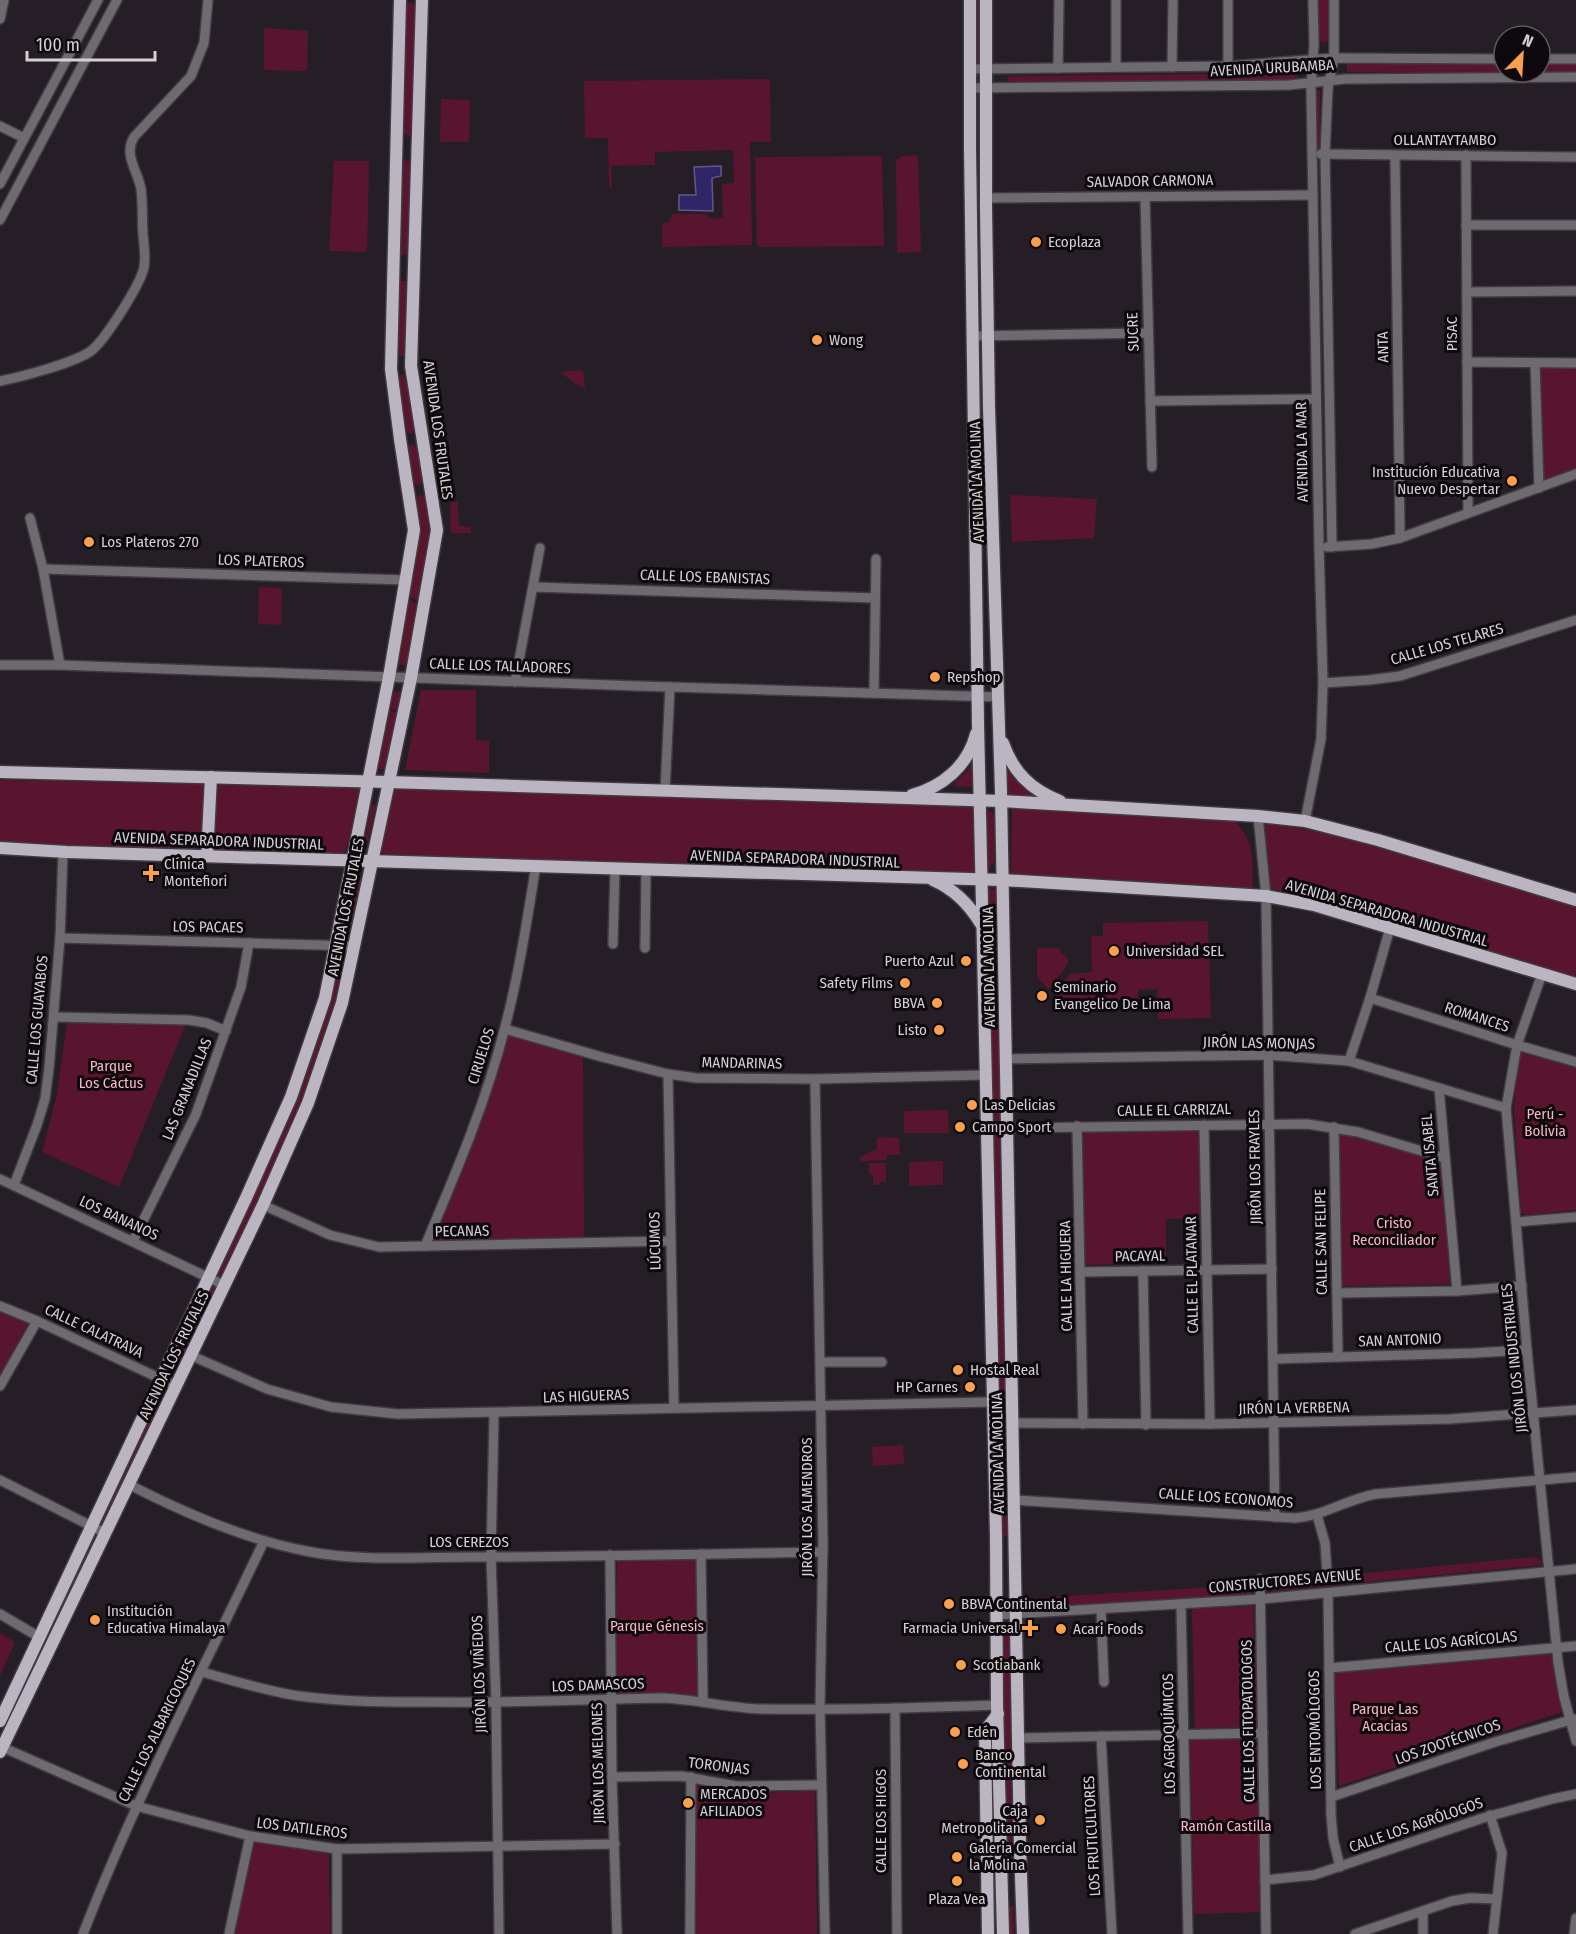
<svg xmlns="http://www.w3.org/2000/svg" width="1576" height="1934" font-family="'Fira Sans Condensed',sans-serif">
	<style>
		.green { fill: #59152e }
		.water { fill: #302567; stroke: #625888; stroke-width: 1.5 }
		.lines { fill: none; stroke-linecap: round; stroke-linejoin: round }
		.minor-casing { stroke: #423a42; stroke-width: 12 }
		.major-casing { stroke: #423a42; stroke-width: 15 }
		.minor { stroke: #6d6b70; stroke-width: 9 }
		.major { stroke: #bab5c0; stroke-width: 12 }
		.poi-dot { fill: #fa9f4e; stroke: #0d090d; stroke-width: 2 }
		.labels { text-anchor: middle; stroke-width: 6; stroke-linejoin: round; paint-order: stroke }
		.street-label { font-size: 15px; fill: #d5d0d5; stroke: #0d090d }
		.poi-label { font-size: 15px; fill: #d5d0d5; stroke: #0d090d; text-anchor: start }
		.park-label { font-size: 15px; fill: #fbb5c6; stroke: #0d090d }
	</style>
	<rect width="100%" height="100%" fill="#261e26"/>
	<g class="green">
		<path d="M974 0H983L981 60 979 61 974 59Z"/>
		<path d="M1317 0H1329L1330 38 1326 42H1321L1318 38Z"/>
		<path d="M408 3H412L417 6 412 134 409 136 403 133 406 6Z"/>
		<path d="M264 28 308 31 307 71 264 70Z"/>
		<path d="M1347 64H1504V72H1540V65H1576V73L1347 72Z"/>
		<path d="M1297 73V81L1008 84V76Z"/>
		<path d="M770 79 771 142H750L752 245 662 247V223H668L673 214H706L710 219 723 218 722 184 734 183 733 150 655 152V165L611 166 612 187H609L608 138H585L584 81Z"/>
		<path d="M1317 90 1320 91V150H1316Z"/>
		<path d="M441 99 470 100 469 142H440Z"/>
		<path d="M918 155 921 252 897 253 896 161 902 156Z"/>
		<path d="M882 156 884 246 757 247 755 157Z"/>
		<path d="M400 160 411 161 408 252 406 255 398 254Z"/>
		<path d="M334 161H369L367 252 329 251Z"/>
		<path d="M397 281H406L405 356H394Z"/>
		<path d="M1539 365 1576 366V468L1541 481Z"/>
		<path d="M583 370 585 388 577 385 560 372Z"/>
		<path d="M398 375H403L406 379 414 427 412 433H409L403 429Z"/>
		<path d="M411 444 418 447 423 480 420 485 413 484 407 448Z"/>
		<path d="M422 495 426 496 432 535 419 601 409 596 421 529 415 499 417 496Z"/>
		<path d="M1010 495 1097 499 1094 538 1012 542Z"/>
		<path d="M450 502H458L459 526 471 527V533H451Z"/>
		<path d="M259 587 282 588 281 625 258 624Z"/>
		<path d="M408 599 418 604 407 666 396 663Z"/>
		<path d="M421 690H476V740L489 741V773L405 770Z"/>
		<path d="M391 691 402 692 398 710 387 708Z"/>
		<path d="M387 711 397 712 387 769H375Z"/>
		<path d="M976 757 975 787 952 786 967 771Z"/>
		<path d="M1006 769C1019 785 1032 793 1051 801L1008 799Z"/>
		<path d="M0 780 360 787 348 843 345 851 341 854 43 846 0 842Z"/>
		<path d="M397 789 975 806 977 875 386 855 380 850 392 790Z"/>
		<path d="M371 805H376L368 841H365Z"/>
		<path d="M986 809 993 813 995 817 994 862 987 871Z"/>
		<path d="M1012 809 1233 819C1256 843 1252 858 1253 889L1011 875Z"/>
		<path d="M1267 823 1332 834 1576 907V979L1320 900 1273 889 1265 881 1261 832Z"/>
		<path d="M354 880 364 881 351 941 343 940Z"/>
		<path d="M987 889H997L998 928H992L986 931Z"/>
		<path d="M1208 921 1211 1018 1158 1019 1157 989 1138 990V999L1062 1001 1052 992 1071 974 1092 972 1091 936H1103V923Z"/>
		<path d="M992 939 995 940V957L997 959 1010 1534 1008 1536H1004L1002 1533 988 946Z"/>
		<path d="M1037 948H1059L1060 952 1068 959V964L1049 989 1037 977Z"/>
		<path d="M347 950 349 952C337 1003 321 1055 302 1104 279 1162 251 1219 224 1275L219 1276 217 1272 330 1000 342 951Z"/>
		<path d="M187 1021 119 1187 42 1152 56 1099 67 1023Z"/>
		<path d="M505 1033 583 1057 584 1241 430 1244Z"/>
		<path d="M1521 1051 1576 1065V1210L1526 1215 1521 1212 1514 1110 1516 1082Z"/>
		<path d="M948 1110 949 1133H904V1111Z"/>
		<path d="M1199 1129 1201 1132 1200 1219H1166V1262L1086 1265 1083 1262 1082 1133 1084 1130Z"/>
		<path d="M1339 1132 1441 1156 1451 1280 1449 1284 1342 1286Z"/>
		<path d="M877 1137 899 1138 900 1155H887V1160L860 1161V1157L877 1149Z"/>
		<path d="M943 1161V1185L909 1186V1162Z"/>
		<path d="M869 1163H886V1182H880V1185H873V1175H869Z"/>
		<path d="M210 1287H216L217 1289 177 1374 173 1370Z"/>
		<path d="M0 1312 29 1322 0 1375Z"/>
		<path d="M169 1386 172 1390 103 1529 98 1525 164 1387Z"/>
		<path d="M903 1445 904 1464 873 1466 872 1447Z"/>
		<path d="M95 1532 101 1536 0 1741V1733Z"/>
		<path d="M1535 1557 1541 1561V1565L1273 1591 1269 1589V1585L1271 1582Z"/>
		<path d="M696 1558 700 1693 697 1697 621 1696 616 1691 617 1561Z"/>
		<path d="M1250 1585 1252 1595 1032 1608V1598Z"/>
		<path d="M1253 1606 1258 1727 1195 1728 1192 1609Z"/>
		<path d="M1003 1625H1010L1011 1851 1005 1850Z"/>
		<path d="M0 1633 15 1642 0 1676Z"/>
		<path d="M1553 1652 1562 1712 1339 1786 1334 1672Z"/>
		<path d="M1259 1738 1262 1912 1194 1914 1190 1740Z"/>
		<path d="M694 1785 750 1793 815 1791 817 1934H696Z"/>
		<path d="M251 1842 329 1852 330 1934H234Z"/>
		<path d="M1008 1906H1013L1014 1934H1008Z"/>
	</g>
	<path class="water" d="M721 166V176L712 178 713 211 679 210V195H696L694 167Z"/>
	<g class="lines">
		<defs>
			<g id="minor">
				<path d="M1116 0V67"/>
				<path d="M1228 0V66"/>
				<path d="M0 19 4 0"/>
				<path d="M1540 59H1576"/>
				<path d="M1172 67 1173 0"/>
				<path d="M1058 68 1059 0"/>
				<path d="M970 69 1228 66 1334 58 1504 59"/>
				<path d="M970 88 1289 85 1345 79 1576 77"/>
				<path d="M0 126 24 138"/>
				<path d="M1321 154 1576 157"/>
				<path d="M1395 155 1400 538"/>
				<path d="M1466 155 1468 512"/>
				<path d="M0 184 98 0"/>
				<path d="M1145 197 1152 467"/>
				<path d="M986 198 1313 195"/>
				<path d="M0 220 117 0"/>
				<path d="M1466 225H1576"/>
				<path d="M1467 292 1576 291"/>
				<path d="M973 336 1148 333"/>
				<path d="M1467 362 1576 363"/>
				<path d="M1535 363 1539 488"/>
				<path d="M0 381C21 377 74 363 91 351 105 340 141 284 144 267 146 257 144 245 143 235 142 220 143 204 141 189 138 171 123 155 134 137L191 76 204 43 208 0"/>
				<path d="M1150 401 1316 399"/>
				<path d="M30 518 43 569 60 665"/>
				<path d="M1327 547 1372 544 1400 538 1576 474"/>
				<path d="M1332 547 1325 154 1328 88 1334 58V0"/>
				<path d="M43 569 407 580"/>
				<path d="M533 587 875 598"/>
				<path d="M0 665H60L637 686 998 697"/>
				<path d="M515 682 540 548"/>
				<path d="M1323 683 1369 680 1400 676 1576 620"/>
				<path d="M874 693 876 559"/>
				<path d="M665 791 670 687"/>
				<path d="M1258 816 1266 896 1275 1517"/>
				<path d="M1305 821 1321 739 1323 683 1319 546 1311 88 1314 44 1313 0"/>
				<path d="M60 938 355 946"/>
				<path d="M613 944 615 868"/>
				<path d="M645 948 646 869"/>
				<path d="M1542 974 1517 1045 1506 1108 1527 1350 1558 1662 1564 1697 1576 1741"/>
				<path d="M1370 998 1517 1045 1576 1062"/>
				<path d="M55 1017 189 1020 207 1023 226 1031"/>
				<path d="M505 1029 602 1057 668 1074 696 1078 815 1079 985 1075"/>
				<path d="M1005 1059 1268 1055 1349 1061 1506 1108"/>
				<path d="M1349 1061 1370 998 1390 928"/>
				<path d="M668 1074 674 1408"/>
				<path d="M815 1079 823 1543 820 1707 825 1934"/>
				<path d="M1439 1088 1457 1291"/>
				<path d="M1204 1125 1210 1424"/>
				<path d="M1077 1126 1083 1424"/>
				<path d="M1334 1127 1338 1357"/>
				<path d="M1008 1128 1307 1124 1358 1132 1445 1158"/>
				<path d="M0 1179 224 1285"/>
				<path d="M14 1185 37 1125 45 1099 49 1068 60 938 63 852"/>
				<path d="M263 1205 330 1235 379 1247 670 1241"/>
				<path d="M1516 1222 1576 1217"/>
				<path d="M133 1241 196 1114 241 987 249 943"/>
				<path d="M425 1246C455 1175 486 1103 505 1027 519 974 527 920 536 865"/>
				<path d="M1143 1271 1146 1425"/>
				<path d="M1081 1272 1272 1269"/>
				<path d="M1337 1293 1457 1291 1522 1286"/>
				<path d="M0 1306 37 1321 176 1386"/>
				<path d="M190 1355 267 1389 331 1407 398 1414 992 1402"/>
				<path d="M1273 1359 1474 1353 1527 1350"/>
				<path d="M820 1362H882"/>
				<path d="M0 1386 37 1321"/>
				<path d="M494 1414 491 1557 496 1703 499 1934"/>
				<path d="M1012 1423 1210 1424 1450 1419 1576 1410"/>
				<path d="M0 1480 105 1533"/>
				<path d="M128 1484C184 1513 244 1539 306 1551 358 1562 421 1557 474 1557 590 1557 707 1554 823 1552"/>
				<path d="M1014 1500 1295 1518C1324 1516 1347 1499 1376 1494L1576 1477"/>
				<path d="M1317 1515 1325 1543 1327 1572"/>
				<path d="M701 1554 703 1701"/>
				<path d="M610 1555 612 1777 617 1934"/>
				<path d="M1260 1579 1266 1934"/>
				<path d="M1328 1593 1331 1814 1333 1838 1340 1867"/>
				<path d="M1181 1605 1188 1934"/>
				<path d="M1101 1609 1104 1682"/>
				<path d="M0 1614 39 1637"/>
				<path d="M996 1615 1261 1599 1576 1569"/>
				<path d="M1329 1668 1576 1646"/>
				<path d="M202 1672C234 1681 266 1691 299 1696 343 1702 386 1702 430 1702 506 1703 582 1700 657 1698 693 1698 726 1708 761 1709 840 1710 919 1708 997 1705"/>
				<path d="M895 1708 897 1934"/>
				<path d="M1101 1736 1112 1934"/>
				<path d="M1019 1738 1263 1733"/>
				<path d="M2 1747 136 1806 250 1836 337 1849 615 1844"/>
				<path d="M612 1777 681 1776 736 1786 821 1785"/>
				<path d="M1331 1797 1495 1742 1574 1719"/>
				<path d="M1490 1815 1502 1853 1493 1934"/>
				<path d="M1265 1880 1314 1875 1483 1818 1552 1799 1576 1794"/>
				<path d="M1423 1911V1934"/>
				<path d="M83 1934C135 1799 202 1672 264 1541"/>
				<path d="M229 1934 250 1836"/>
				<path d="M337 1934V1849"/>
				<path d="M690 1934 691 1777"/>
				<path d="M1355 1934 1452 1901 1470 1898 1496 1899"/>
				<path d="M1574 1934 1576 1918"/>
			</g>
			<g id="major">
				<path d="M970 0V148L978 724 996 1536 997 1705 1003 1934"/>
				<path d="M986 0V208L989 407 1001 792 1020 1848 1023 1934"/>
				<path d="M1003 743C1013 772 1031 790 1060 801"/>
				<path d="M0 772 388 782 1001 801 1258 816 1305 821 1378 840 1576 900"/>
				<path d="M912 795C942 787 968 766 976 734"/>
				<path d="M0 848 67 852 1002 880 1266 896 1314 905 1576 984"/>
				<path d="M207 856 211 777"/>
				<path d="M933 880C954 889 969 904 981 924"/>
				<path d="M0 1721 246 1198 291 1097 325 998 389 677 414 530 400 439 391 369 400 0"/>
				<path d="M0 1752 263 1205 308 1103 342 1003 411 678 437 530 411 366 422 0"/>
				<path d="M988 1934 985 1731 998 1714"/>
			</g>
		</defs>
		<use href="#minor" class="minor-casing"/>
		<use href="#major" class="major-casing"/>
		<use href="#minor" class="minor"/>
		<use href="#major" class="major"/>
	</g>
	<g class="poi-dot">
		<circle cx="1036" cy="242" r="6"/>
		<circle cx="817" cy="340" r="6"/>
		<circle cx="1512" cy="481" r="6"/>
		<circle cx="89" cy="542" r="6"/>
		<circle cx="935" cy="677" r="6"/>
		<path d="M148 864h6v6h6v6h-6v6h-6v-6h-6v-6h6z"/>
		<circle cx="1114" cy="951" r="6"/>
		<circle cx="966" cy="961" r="6"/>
		<circle cx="905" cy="983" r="6"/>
		<circle cx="1042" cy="996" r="6"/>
		<circle cx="937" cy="1003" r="6"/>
		<circle cx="939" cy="1030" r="6"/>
		<circle cx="972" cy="1105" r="6"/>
		<circle cx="960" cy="1127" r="6"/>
		<circle cx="958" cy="1370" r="6"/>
		<circle cx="970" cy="1387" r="6"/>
		<circle cx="949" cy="1604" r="6"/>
		<circle cx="95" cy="1620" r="6"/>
		<path d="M1027 1619h6v6h6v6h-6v6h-6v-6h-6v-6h6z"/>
		<circle cx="1061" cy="1629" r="6"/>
		<circle cx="961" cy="1665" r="6"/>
		<circle cx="955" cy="1732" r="6"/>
		<circle cx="963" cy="1764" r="6"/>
		<circle cx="688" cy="1803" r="6"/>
		<circle cx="1040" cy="1820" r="6"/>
		<circle cx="957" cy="1857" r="6"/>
		<circle cx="957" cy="1881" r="6"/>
	</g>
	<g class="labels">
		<g class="street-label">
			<text transform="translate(1272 68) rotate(-3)" y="5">AVENIDA URUBAMBA</text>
			<text x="1445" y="145">OLLANTAYTAMBO</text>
			<text transform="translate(1150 181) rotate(-1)" y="5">SALVADOR CARMONA</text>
			<text transform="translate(1133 332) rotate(-92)" y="5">SUCRE</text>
			<text transform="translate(1452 334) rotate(-90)" y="5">PISAC</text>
			<text transform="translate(1383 347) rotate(-91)" y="5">ANTA</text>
			<text transform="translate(438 430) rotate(82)" y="5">AVENIDA LOS FRUTALES</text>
			<text transform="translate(1302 452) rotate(-91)" y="5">AVENIDA LA MAR</text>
			<text transform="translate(977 482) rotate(-92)" y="5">AVENIDA LA MOLINA</text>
			<text transform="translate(261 561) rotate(2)" y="5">LOS PLATEROS</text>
			<text transform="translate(705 577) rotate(2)" y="5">CALLE LOS EBANISTAS</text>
			<text transform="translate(1447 644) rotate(-16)" y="5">CALLE LOS TELARES</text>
			<text transform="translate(500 666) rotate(2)" y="5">CALLE LOS TALLADORES</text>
			<text transform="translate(219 841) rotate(2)" y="5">AVENIDA SEPARADORA INDUSTRIAL</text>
			<text transform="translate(795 859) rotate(2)" y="5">AVENIDA SEPARADORA INDUSTRIAL</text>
			<text transform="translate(346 907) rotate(-79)" y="5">AVENIDA LOS FRUTALES</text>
			<text transform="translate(1387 913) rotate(16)" y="5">AVENIDA SEPARADORA INDUSTRIAL</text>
			<text transform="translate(208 927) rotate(1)" y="5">LOS PACAES</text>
			<text transform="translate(989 967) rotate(-91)" y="5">AVENIDA LA MOLINA</text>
			<text transform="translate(1477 1017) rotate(18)" y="5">ROMANCES</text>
			<text transform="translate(37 1020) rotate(-85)" y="5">CALLE LOS GUAYABOS</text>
			<text transform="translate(1259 1043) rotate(1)" y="5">JIRÓN LAS MONJAS</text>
			<text transform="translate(481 1056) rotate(-73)" y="5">CIRUELOS</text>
			<text transform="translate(742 1063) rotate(1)" y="5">MANDARINAS</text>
			<text transform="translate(187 1089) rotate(-68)" y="5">LAS GRANADILLAS</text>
			<text transform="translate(1174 1110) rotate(-1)" y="5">CALLE EL CARRIZAL</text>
			<text transform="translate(1430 1155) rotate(-95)" y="5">SANTA ISABEL</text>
			<text transform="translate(1255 1167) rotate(-91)" y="5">JIRÓN LOS FRAYLES</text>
			<text transform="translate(119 1218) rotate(25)" y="5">LOS BANANOS</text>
			<text transform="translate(462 1231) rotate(-1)" y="5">PECANAS</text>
			<text transform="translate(655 1241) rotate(-91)" y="5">LÚCUMOS</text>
			<text transform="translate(1321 1242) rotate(-91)" y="5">CALLE SAN FELIPE</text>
			<text transform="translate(1140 1256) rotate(-1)" y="5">PACAYAL</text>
			<text transform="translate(1192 1275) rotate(-91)" y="5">CALLE EL PLATANAR</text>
			<text transform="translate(1066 1276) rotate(-91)" y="5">CALLE LA HIGUERA</text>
			<text transform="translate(94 1331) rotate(25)" y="5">CALLE CALATRAVA</text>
			<text transform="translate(1400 1340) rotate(-2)" y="5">SAN ANTONIO</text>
			<text transform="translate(174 1355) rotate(-64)" y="5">AVENIDA LOS FRUTALES</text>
			<text transform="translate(1514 1358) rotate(-96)" y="5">JIRÓN LOS INDUSTRIALES</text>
			<text transform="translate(586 1396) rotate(-2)" y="5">LAS HIGUERAS</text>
			<text transform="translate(1294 1408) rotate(-1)" y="5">JIRÓN LA VERBENA</text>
			<text transform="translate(998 1453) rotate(-91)" y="5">AVENIDA LA MOLINA</text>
			<text transform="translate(1226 1498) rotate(4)" y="5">CALLE LOS ECONOMOS</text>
			<text transform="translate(807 1507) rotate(-90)" y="5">JIRÓN LOS ALMENDROS</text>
			<text x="469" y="1547">LOS CEREZOS</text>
			<text transform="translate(1285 1581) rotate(-5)" y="5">CONSTRUCTORES AVENUE</text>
			<text transform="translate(1451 1642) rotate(-5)" y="5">CALLE LOS AGRÍCOLAS</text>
			<text transform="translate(479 1674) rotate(-92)" y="5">JIRÓN LOS VIÑEDOS</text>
			<text transform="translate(598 1685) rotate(-2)" y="5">LOS DAMASCOS</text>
			<text transform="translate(1248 1721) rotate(-91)" y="5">CALLE LOS FITOPATOLOGOS</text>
			<text transform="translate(157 1730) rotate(-64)" y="5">CALLE LOS ALBARICOQUES</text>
			<text transform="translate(1315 1730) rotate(-91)" y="5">LOS ENTOMÓLOGOS</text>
			<text transform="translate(1169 1734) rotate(-91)" y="5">LOS AGROQUÍMICOS</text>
			<text transform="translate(1448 1742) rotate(-19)" y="5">LOS ZOOTÉCNICOS</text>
			<text transform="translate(598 1763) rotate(-91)" y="5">JIRÓN LOS MELONES</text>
			<text transform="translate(719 1766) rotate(7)" y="5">TORONJAS</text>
			<text transform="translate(881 1821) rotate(-90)" y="5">CALLE LOS HIGOS</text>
			<text transform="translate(1416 1825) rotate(-19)" y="5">CALLE LOS AGRÓLOGOS</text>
			<text transform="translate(302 1828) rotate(7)" y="5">LOS DATILEROS</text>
			<text transform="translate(1092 1836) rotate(-93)" y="5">LOS FRUTICULTORES</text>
		</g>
		<g class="poi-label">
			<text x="1048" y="247">Ecoplaza</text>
			<text x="829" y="345">Wong</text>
			<text x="1500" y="477" text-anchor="end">Institución Educativa<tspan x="1500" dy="17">Nuevo Despertar</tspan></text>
			<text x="101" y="547">Los Plateros 270</text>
			<text x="947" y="682">Repshop</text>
			<text x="164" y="869">Clínica<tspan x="164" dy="17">Montefiori</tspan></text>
			<text x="1126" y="956">Universidad SEL</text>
			<text x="954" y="966" text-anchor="end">Puerto Azul</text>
			<text x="893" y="988" text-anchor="end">Safety Films</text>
			<text x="1054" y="992">Seminario<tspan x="1054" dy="17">Evangelico De Lima</tspan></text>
			<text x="925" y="1008" text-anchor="end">BBVA</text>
			<text x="927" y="1035" text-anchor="end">Listo</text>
			<text x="984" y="1110">Las Delicias</text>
			<text x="972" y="1132">Campo Sport</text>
			<text x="970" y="1375">Hostal Real</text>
			<text x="958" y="1392" text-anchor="end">HP Carnes</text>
			<text x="961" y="1609">BBVA Continental</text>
			<text x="107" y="1616">Institución<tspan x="107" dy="17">Educativa Himalaya</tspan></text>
			<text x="1018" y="1633" text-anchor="end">Farmacia Universal</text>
			<text x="1073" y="1634">Acari Foods</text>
			<text x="973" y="1670">Scotiabank</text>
			<text x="967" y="1737">Edén</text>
			<text x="975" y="1760">Banco<tspan x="975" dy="17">Continental</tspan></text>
			<text x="700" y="1799">MERCADOS<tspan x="700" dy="17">AFILIADOS</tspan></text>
			<text x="1028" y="1816" text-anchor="end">Caja<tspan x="1028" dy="17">Metropolitana</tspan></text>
			<text x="969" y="1853">Galeria Comercial<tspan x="969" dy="17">la Molina</tspan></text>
			<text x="957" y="1904" text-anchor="middle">Plaza Vea</text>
		</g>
		<g class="park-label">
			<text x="111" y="1071">Parque<tspan x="111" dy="17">Los Cáctus</tspan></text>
			<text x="1545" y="1119">Perú -<tspan x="1545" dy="17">Bolivia</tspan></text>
			<text x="1394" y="1228">Cristo<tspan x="1394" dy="17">Reconciliador</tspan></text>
			<text x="657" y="1631">Parque Génesis</text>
			<text x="1385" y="1714">Parque Las<tspan x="1385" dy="17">Acacias</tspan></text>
			<text x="1226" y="1831">Ramón Castilla</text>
		</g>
	</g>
	<g transform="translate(1522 54) rotate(24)"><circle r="28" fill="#0d090d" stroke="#5d595d" stroke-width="1.5"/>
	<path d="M0-4.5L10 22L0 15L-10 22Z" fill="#fa9f4e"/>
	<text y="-9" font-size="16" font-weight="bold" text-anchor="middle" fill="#d5d0d5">N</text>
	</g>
	<path d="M27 51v9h128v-9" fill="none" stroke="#d5d0d5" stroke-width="3"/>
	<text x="36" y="51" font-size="18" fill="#d5d0d5" stroke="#0d090d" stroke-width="4.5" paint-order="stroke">100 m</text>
</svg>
